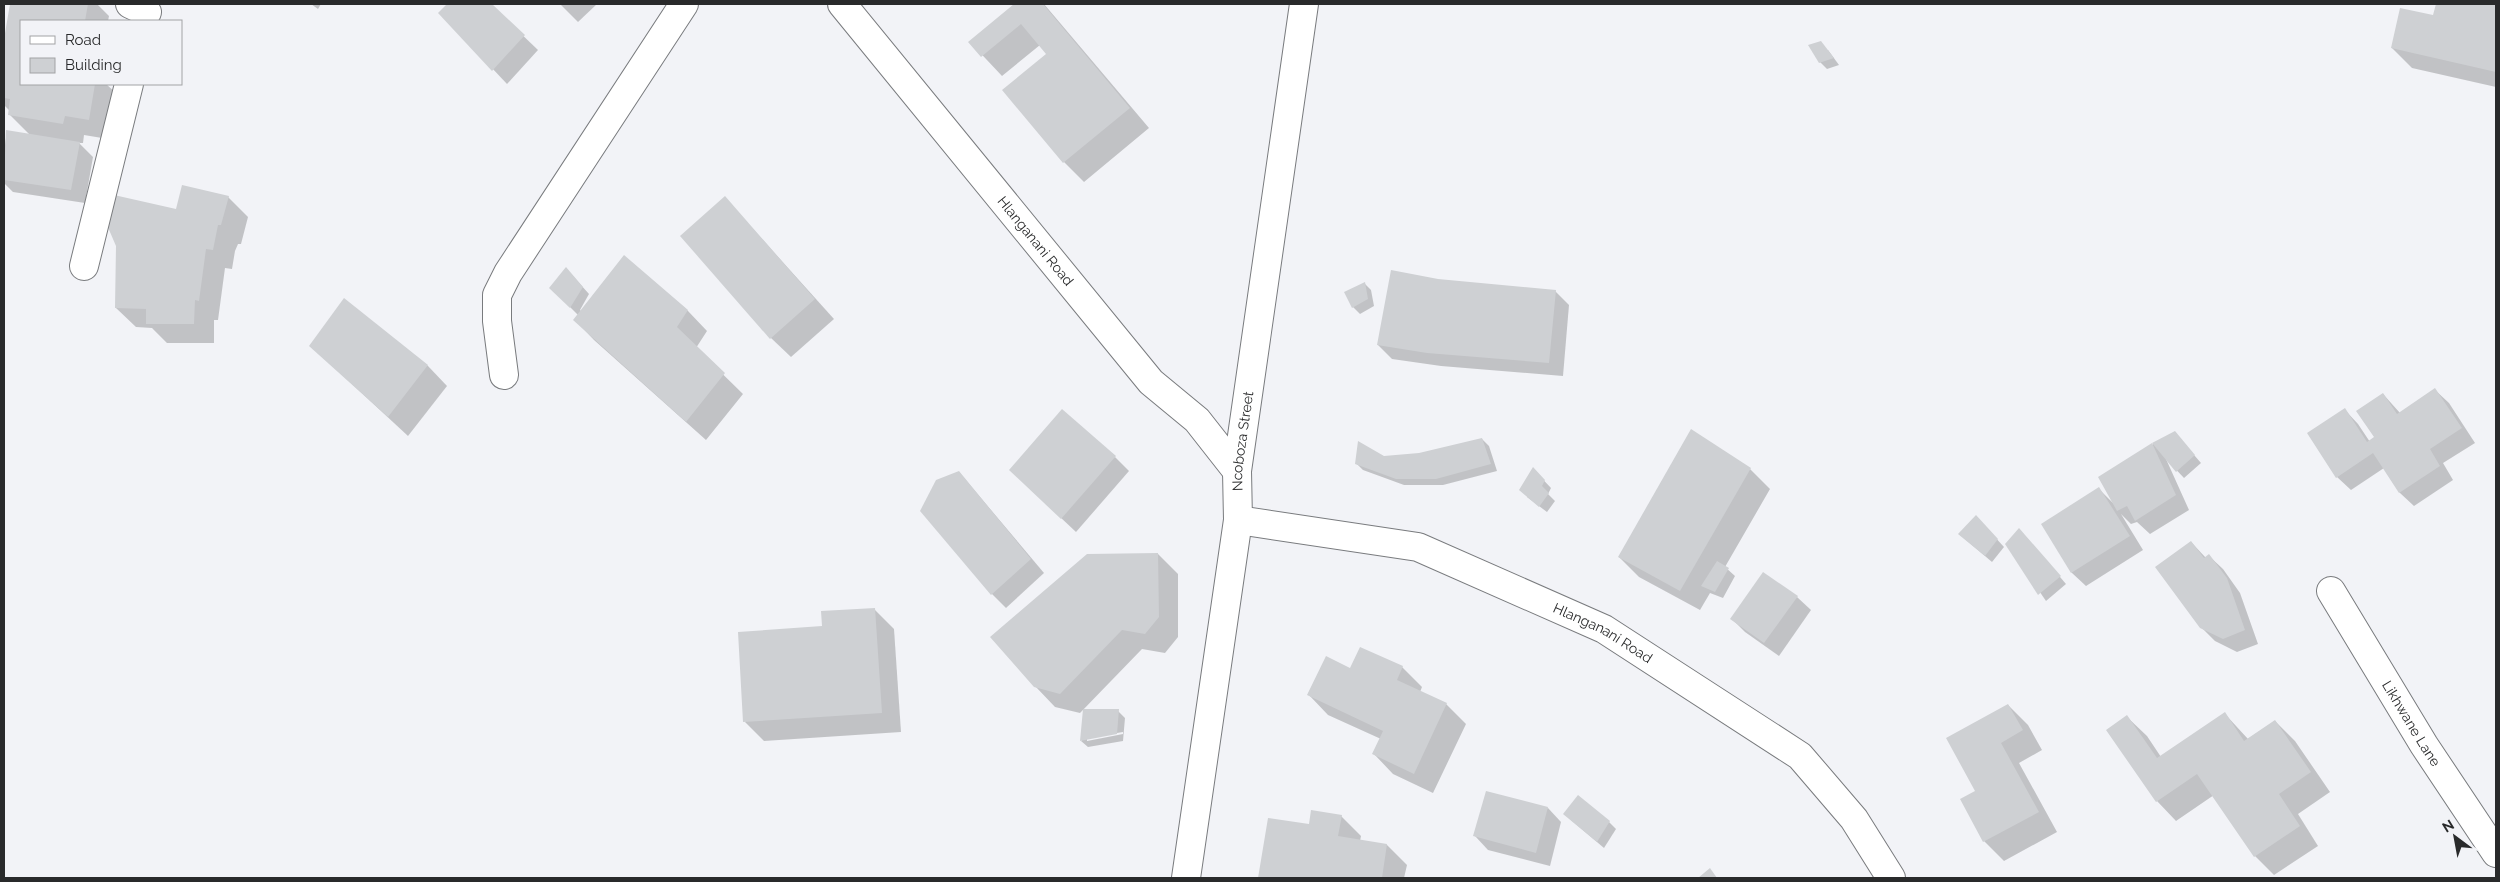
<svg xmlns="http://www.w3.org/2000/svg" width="2500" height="882" font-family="Raleway,sans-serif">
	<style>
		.shadow { fill: #0003; fill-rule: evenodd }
		.building { fill: #ced0d3 }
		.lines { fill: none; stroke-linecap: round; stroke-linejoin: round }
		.minor-casing { stroke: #797b7e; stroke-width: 30 }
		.minor { stroke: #fff; stroke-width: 28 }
		.labels { text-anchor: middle; stroke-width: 4.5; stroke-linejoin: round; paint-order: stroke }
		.street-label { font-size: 14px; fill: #292a2b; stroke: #f2f3f7 }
	</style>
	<rect width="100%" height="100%" fill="#f2f3f7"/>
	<g class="shadow">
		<path d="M11 4H97L109 16 108 21H21V84H106L116 93 108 139 84 135 83 143H79L93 157 85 203 13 192 4 183V152L7 131 30 135 9 114 10 111 4 105V46Z"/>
		<path d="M311 4H321L318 9Z"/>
		<path d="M449 4H490L538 50 507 84 440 13Z"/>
		<path d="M560 4H597L578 22Z"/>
		<path d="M1016 4H1044L1149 128 1084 182 1064 162 1004 90 1048 54 1040 45 1002 76 970 42Z"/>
		<path d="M2437 4H2496V87L2412 68 2392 48 2434 17Z"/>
		<path d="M1828 50 1839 65 1827 69 1820 62Z"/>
		<path d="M228 197 248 217 241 244H238L235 251 232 269 225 268 218 320H214V343H167L152 328 136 327 116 308 177 211Z"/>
		<path d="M725 198 834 319 791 357 771 338Z"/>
		<path d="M624 257 688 311 707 331 696 348 743 394 706 440 594 340 575 320 578 315 551 288 572 275 589 294 580 310 581 311Z"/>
		<path d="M1438 280 1555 291 1569 305 1563 376 1441 366 1392 359 1378 345Z"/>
		<path d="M1364 283 1371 290 1374 306 1360 314 1353 307Z"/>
		<path d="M345 300 428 366 447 386 408 436 311 346Z"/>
		<path d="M2435 390 2449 403 2475 443 2443 463 2453 480 2414 506 2400 493 2384 468 2351 490 2337 477 2345 410 2358 424 2370 442 2376 438 2383 394 2400 413Z"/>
		<path d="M2175 433 2201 463 2184 478 2166 459 2189 510 2150 534 2137 522 2131 524 2121 514 2143 550 2086 586 2072 573 2043 525 2099 489 2113 503 2153 444Z"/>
		<path d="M1482 439 1489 446 1497 471 1443 485H1404L1363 470 1356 463 1384 457 1419 454Z"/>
		<path d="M1115 457 1129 471 1076 532 1024 483Z"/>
		<path d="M1533 469 1551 488 1548 494 1555 501 1547 512 1527 497Z"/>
		<path d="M1750 469 1770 489 1725 567 1735 576 1723 598 1710 593 1700 610 1639 577 1619 557Z"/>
		<path d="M959 472 1044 573 1006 608 992 594Z"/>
		<path d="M1983 524 2004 547 1992 562 1959 534Z"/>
		<path d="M2026 537 2066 584 2046 601 2007 544Z"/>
		<path d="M2191 542 2206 558 2209 556 2223 569 2240 593 2258 644 2237 652 2215 641 2201 627Z"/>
		<path d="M1158 554 1178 574V637L1165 653 1142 649 1080 713 1055 707 1035 686Z"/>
		<path d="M1797 597 1811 610 1779 656 1745 632 1732 619Z"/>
		<path d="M874 609 894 629 901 732 764 741 745 722 824 628Z"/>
		<path d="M1402 667 1422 687 1420 692 1446 704 1466 724 1433 793 1393 774 1374 754 1381 739 1328 715 1309 695 1351 669Z"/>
		<path d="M2008 705 2028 725 2042 750 2019 763 2057 832 2004 861 1984 841 1962 800 1977 791Z"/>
		<path d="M1118 711 1125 718 1123 741 1088 747 1081 741ZM1123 732V734L1087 741V738Z"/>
		<path d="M2225 714 2248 739 2275 721 2295 741 2330 792 2298 814 2318 846 2274 875 2255 856 2214 795 2176 821 2157 801 2127 717 2147 736 2161 757Z"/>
		<path d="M1548 808 1561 822 1550 866 1488 850 1475 836Z"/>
		<path d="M1341 816 1361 836 1360 841 1387 845 1407 865 1404 878H1260L1269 820 1310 826Z"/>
		<path d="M1571 820 1609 822 1616 829 1604 848Z"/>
	</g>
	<g class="building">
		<path d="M10 4H88L85 21H21V84H95L89 120 65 116 63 124 8 115 10 99 4 98V39Z"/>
		<path d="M447 4H492L525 35 492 71 438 13Z"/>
		<path d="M1014 4H1043L1130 108 1063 163 1002 90 1046 54 1021 24 981 57 968 42Z"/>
		<path d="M2436 4H2496V72L2391 48 2400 8 2433 15Z"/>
		<path d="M1821 41 1834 58 1819 63 1808 45Z"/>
		<path d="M6 130 80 142 71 190 4 180Z"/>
		<path d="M182 185 229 196 221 225H218L213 250 206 249 199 301 195 300 194 324H146V309L115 308 116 246 107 225 114 195 176 209Z"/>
		<path d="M725 196 815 299 770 339 680 236Z"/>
		<path d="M624 255 688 310 677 327 725 373 686 422 573 320Z"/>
		<path d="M566 267 583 287 570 308 549 288Z"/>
		<path d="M1391 270 1438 279 1556 290 1549 363 1427 353 1377 345Z"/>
		<path d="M1365 282 1368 299 1352 308 1344 292Z"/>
		<path d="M344 298 428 365 388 417 309 346Z"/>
		<path d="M2435 388 2462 428 2430 449 2440 466 2399 493 2373 453 2336 478 2307 433 2345 408 2367 442 2374 437 2356 411 2383 393 2397 414Z"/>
		<path d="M1062 409 1116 456 1061 519 1009 470Z"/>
		<path d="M1691 429 1751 468 1680 591 1618 557Z"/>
		<path d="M2175 431 2195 455 2176 472 2152 443Z"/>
		<path d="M1482 438 1491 464 1436 479H1396L1355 464 1358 441 1384 456 1419 453Z"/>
		<path d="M2152 443 2176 495 2135 521 2127 506 2117 511 2098 477Z"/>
		<path d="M1533 467 1545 480 1542 486 1549 493 1539 507 1519 490Z"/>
		<path d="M959 471 1031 559 991 595 920 511 936 480Z"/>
		<path d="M2099 487 2130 536 2071 573 2041 524Z"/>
		<path d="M1976 515 1998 539 1985 556 1958 534Z"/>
		<path d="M2019 528 2061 576 2038 595 2005 544Z"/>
		<path d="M2191 541 2204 558 2209 554 2227 578 2245 630 2223 639 2200 628 2155 567Z"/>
		<path d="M1158 553 1159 617 1145 634 1122 630 1060 694 1034 687 990 637 1087 554Z"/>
		<path d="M1717 561 1729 568 1715 592 1701 586Z"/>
		<path d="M1763 572 1798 596 1764 643 1730 619Z"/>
		<path d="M875 608 882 713 743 722 738 632 822 626 821 611Z"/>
		<path d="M1360 647 1403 666 1397 680 1447 703 1414 774 1372 754 1383 731 1307 695 1326 656 1350 668Z"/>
		<path d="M2008 704 2023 730 2001 743 2039 812 1983 842 1960 799 1975 791 1946 738Z"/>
		<path d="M1083 709H1119L1117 734 1080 741Z"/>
		<path d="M2225 712 2244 741 2275 720 2311 772 2279 794 2300 826 2254 857 2197 774 2156 802 2106 730 2127 715 2157 758Z"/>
		<path d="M1486 791 1548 807 1536 853 1473 836Z"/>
		<path d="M1578 795 1610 821 1597 842 1563 814Z"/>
		<path d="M1311 810 1342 815 1338 836 1387 844 1382 878H1258L1268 818 1309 824Z"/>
		<path d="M1710 868 1717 878H1698Z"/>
	</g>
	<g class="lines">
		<defs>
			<g id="minor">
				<path d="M130 4 147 12"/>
				<path id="s1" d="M842 4 1151 382 1197 420 1237 471"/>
				<path d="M84 266 129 84"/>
				<path d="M504 375 497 321V295L508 273 684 4"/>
				<path id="s2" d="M1238 520 1418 547 1604 629 1800 756 1854 819 1891 878"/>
				<path id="s3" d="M2331 591 2424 745 2496 853"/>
				<path id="s4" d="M1186 878 1238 520 1237 471 1304 4"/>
			</g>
		</defs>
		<use href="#minor" class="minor-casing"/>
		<use href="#minor" class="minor"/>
	</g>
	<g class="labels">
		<g class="street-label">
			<text dy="5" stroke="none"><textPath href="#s1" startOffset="306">Hlanganani Road</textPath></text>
			<text dy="5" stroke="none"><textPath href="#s4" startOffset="441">Ncoboza Street</textPath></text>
			<text dy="5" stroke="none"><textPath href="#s2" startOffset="386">Hlanganani Road</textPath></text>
			<text dy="5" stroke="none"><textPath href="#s3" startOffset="155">Likhwane Lane</textPath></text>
		</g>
	</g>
	<rect width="2500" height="882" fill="none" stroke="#292a2b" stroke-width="10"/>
	<rect x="20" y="20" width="162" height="65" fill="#f2f3f7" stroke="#a2a3a5"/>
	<rect x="30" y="36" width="25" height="8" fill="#ffffff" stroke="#a2a3a5"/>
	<text x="65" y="45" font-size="15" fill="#292a2b">Road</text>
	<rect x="30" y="58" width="25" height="15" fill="#ced0d3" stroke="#a2a3a5"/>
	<text x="65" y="70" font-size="15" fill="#292a2b">Building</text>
	<g transform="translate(2455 837) rotate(328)" stroke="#f2f3f7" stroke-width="4" paint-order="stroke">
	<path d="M0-4L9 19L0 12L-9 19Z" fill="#292a2b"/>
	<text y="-8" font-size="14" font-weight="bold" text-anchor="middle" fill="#292a2b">N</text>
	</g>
</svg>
